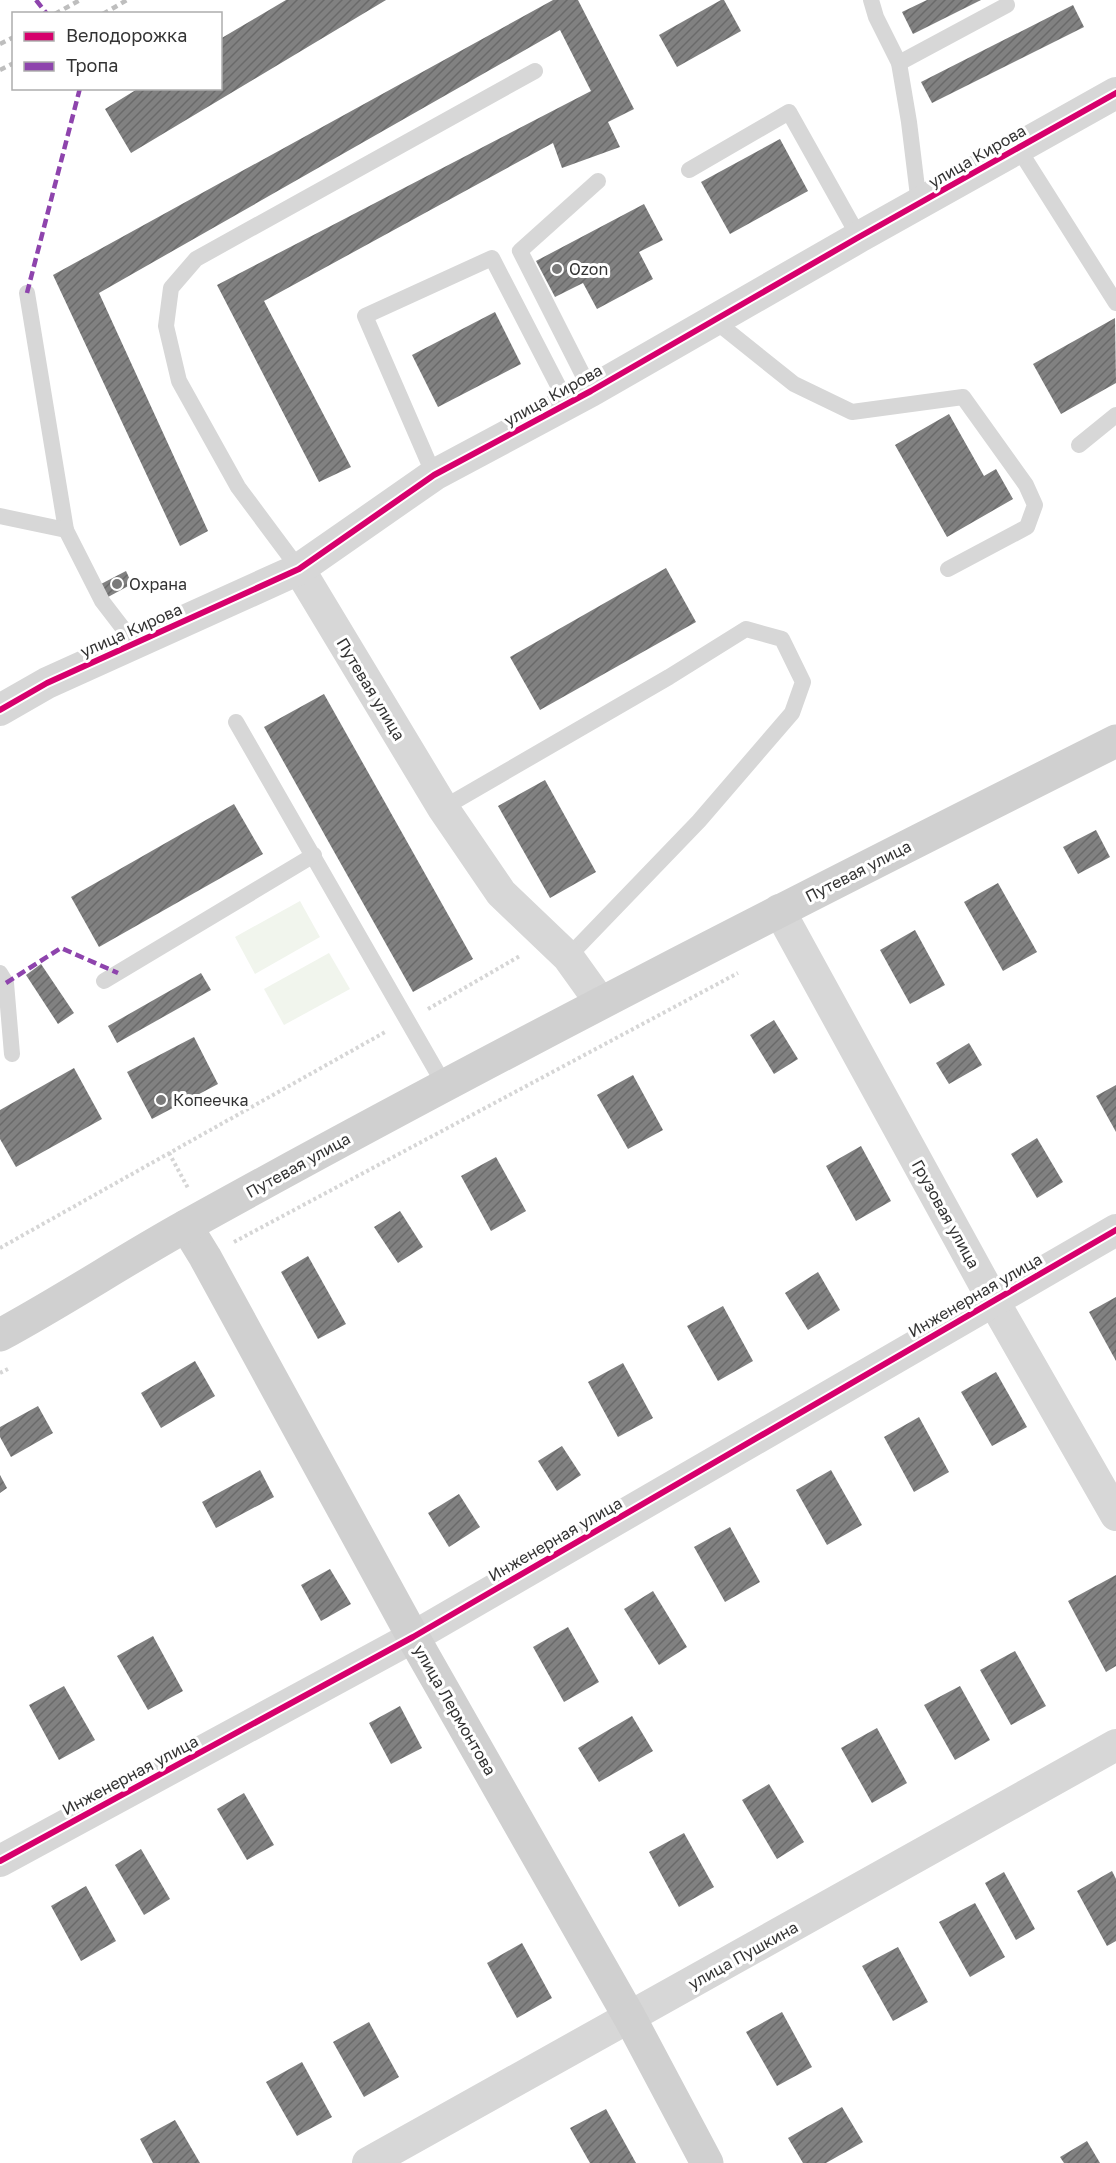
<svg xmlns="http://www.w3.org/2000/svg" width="1116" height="2163" font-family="'Golos Text',sans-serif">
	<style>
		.park { fill: #f1f5ed }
		.building { fill: url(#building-hatch) }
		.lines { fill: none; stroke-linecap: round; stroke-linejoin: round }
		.path { stroke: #d6d6d6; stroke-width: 4; stroke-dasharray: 3 3; stroke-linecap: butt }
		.lane { stroke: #d7d7d7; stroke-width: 16 }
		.street { stroke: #d7d7d7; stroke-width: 32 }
		.secondary { stroke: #d0d0d0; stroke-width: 33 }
		.rail { stroke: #bebebe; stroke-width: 4.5; stroke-dasharray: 6 4.5; stroke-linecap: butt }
		.quiet { stroke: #8e44ad; stroke-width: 4.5; stroke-dasharray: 9 4.5; stroke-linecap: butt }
		.cycleway-casing { stroke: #fff; stroke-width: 10 }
		.cycleway { stroke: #d6006c; stroke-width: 6 }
		.poi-dot { fill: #7a7a7a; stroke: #fff; stroke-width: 2 }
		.labels { text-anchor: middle; stroke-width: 6; stroke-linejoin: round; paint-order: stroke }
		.street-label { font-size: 16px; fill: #333; stroke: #fff }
		.poi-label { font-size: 16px; fill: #333; stroke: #fff; text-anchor: start }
	</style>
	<defs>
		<pattern id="building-hatch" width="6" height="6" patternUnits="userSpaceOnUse" patternTransform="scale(1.5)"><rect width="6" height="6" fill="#818181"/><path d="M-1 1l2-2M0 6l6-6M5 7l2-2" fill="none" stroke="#6a6a6a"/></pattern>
	</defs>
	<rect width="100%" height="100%" fill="#fff"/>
	<g class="park">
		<path d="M300 901 320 937 255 974 235 937Z"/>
		<path d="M329 953 350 989 284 1025 264 989Z"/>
	</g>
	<g class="building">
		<path d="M286 0H386L131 153 105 109 139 88H220V39Z"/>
		<path d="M553 0H578L634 109 608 122 620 147 562 168 553 143 264 301 351 467 319 482 217 285 591 91 560 30 99 293 208 531 180 546 53 275Z"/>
		<path d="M721 0H724L741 31 677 67 659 35Z"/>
		<path d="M927 0H981L913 34 902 12Z"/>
		<path d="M1073 5 1084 27 932 103 921 82Z"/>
		<path d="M780 139 808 191 730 234 701 182Z"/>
		<path d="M644 204 663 240 639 252 653 279 597 309 583 283 555 297 536 261Z"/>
		<path d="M495 312 521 364 438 407 412 355Z"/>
		<path d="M1115 318 1116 383 1061 414 1033 364Z"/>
		<path d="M949 414 984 476 996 469 1013 499 947 537 895 445Z"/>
		<path d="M666 568 696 622 540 710 510 657Z"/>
		<path d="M126 571 132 584 108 597 101 584Z"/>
		<path d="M324 694 473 959 413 992 264 727Z"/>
		<path d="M545 780 596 872 550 898 498 806Z"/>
		<path d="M234 804 263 854 99 947 71 897Z"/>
		<path d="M1096 830 1110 857 1078 874 1063 847Z"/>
		<path d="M998 883 1037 952 1003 971 964 902Z"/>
		<path d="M915 930 945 985 910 1004 880 950Z"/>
		<path d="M41 964 74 1013 58 1024 26 975Z"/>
		<path d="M201 973 211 990 117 1043 108 1026Z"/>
		<path d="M774 1020 798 1059 774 1074 750 1035Z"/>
		<path d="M194 1037 218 1084 152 1119 127 1072Z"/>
		<path d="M969 1043 982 1065 949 1084 936 1063Z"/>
		<path d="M74 1068 102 1119 16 1167 0 1139V1110Z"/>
		<path d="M633 1075 663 1130 628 1149 597 1095Z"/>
		<path d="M1116 1085V1132L1096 1096Z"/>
		<path d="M1037 1138 1063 1182 1037 1198 1011 1154Z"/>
		<path d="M861 1146 891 1201 856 1221 826 1166Z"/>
		<path d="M496 1157 526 1211 491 1231 461 1176Z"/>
		<path d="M400 1211 423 1247 398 1263 374 1227Z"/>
		<path d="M308 1256 346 1324 318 1339 281 1272Z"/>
		<path d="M818 1272 840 1310 808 1330 785 1293Z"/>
		<path d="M1116 1297V1361L1089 1312Z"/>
		<path d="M723 1306 753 1361 718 1381 687 1326Z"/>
		<path d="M195 1361 215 1396 161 1428 141 1393Z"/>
		<path d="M623 1363 653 1418 618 1437 588 1382Z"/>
		<path d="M996 1372 1027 1427 992 1446 961 1392Z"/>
		<path d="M38 1406 53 1433 11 1457 0 1437V1427Z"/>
		<path d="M919 1417 949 1472 914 1492 884 1437Z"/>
		<path d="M562 1446 581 1475 557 1491 538 1461Z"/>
		<path d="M260 1470 274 1497 216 1528 202 1502Z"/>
		<path d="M831 1470 862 1525 827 1545 796 1490Z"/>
		<path d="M0 1475 7 1488 0 1493Z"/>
		<path d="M459 1494 480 1527 449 1547 428 1513Z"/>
		<path d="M730 1527 760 1582 725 1602 694 1547Z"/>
		<path d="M330 1569 351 1604 321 1621 301 1585Z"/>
		<path d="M1116 1575V1666L1106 1672 1068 1601Z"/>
		<path d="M653 1591 687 1647 659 1665 624 1609Z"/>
		<path d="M568 1627 599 1682 564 1702 533 1647Z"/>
		<path d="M153 1636 183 1691 148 1710 117 1656Z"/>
		<path d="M1015 1651 1046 1706 1011 1725 980 1670Z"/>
		<path d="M64 1686 95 1740 59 1760 29 1705Z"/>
		<path d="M960 1686 990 1740 955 1760 924 1705Z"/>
		<path d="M400 1706 422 1748 391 1764 369 1723Z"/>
		<path d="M632 1716 653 1751 599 1782 578 1748Z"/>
		<path d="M877 1728 907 1783 872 1803 841 1748Z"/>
		<path d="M769 1784 804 1842 777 1859 742 1800Z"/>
		<path d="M244 1793 274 1845 247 1860 217 1809Z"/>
		<path d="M684 1833 714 1887 679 1907 649 1852Z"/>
		<path d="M141 1849 170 1899 144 1915 115 1865Z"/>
		<path d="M1112 1871 1116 1879V1941L1107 1946 1077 1891Z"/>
		<path d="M1004 1872 1035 1929 1016 1940 985 1883Z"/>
		<path d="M86 1886 116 1941 81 1961 51 1906Z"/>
		<path d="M975 1903 1005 1957 970 1977 939 1922Z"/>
		<path d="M522 1943 552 1998 517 2018 487 1963Z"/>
		<path d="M898 1947 928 2002 893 2021 862 1966Z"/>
		<path d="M782 2012 812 2067 777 2086 746 2032Z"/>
		<path d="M369 2022 399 2077 364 2097 333 2042Z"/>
		<path d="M302 2062 332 2117 297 2136 266 2082Z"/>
		<path d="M842 2107 863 2142 826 2163H803L788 2138Z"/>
		<path d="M606 2109 636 2163H590L570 2128Z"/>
		<path d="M175 2120 200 2163H153L140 2139Z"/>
		<path d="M1087 2141 1100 2163H1064L1060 2157Z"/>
	</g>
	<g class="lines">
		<g class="path">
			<path d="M428 1009 520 956"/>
			<path d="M169 1153 188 1188"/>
			<path d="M234 1242 738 973"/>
			<path d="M0 1248 387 1031"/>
			<path d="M0 1373 8 1369"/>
		</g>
		<g class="lane">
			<path d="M871 0 876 17 899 63 909 122 919 204"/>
			<path d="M899 63 1007 5"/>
			<path d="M1018 148 1116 303"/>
			<path d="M689 170 789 112 859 237"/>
			<path d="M27 293 66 530"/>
			<path d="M714 320 794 384 852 412 963 397 1026 485 1035 505 1027 527 948 569"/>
			<path d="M591 391 520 251 598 181"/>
			<path d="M1079 445 1116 415"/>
			<path d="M434 475 365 316 492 258 567 403"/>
			<path d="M0 516 66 530 102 601 135 644"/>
			<path d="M299 569 238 487 179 381 166 326 171 288 196 259 535 71"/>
			<path d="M236 722 445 1086"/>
			<path d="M443 808 669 677 746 629 782 639 803 682 792 713 699 821 568 957"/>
			<path d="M0 973 6 983 12 1054"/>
			<path d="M104 981 314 855"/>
		</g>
		<g class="street">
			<path d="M299 569 443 808 501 893 568 957 601 1003"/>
			<path d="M0 710 47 683 299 569 434 475 591 391 859 237 1116 93"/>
			<path d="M779 910 993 1300 1116 1515"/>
			<path d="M0 1861 413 1637 1116 1230"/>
			<path d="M368 2163 1116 1745"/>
		</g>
		<g class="secondary">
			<path d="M186 1226 205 1257 413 1637 630 2018 707 2163"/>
			<path d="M0 1335C63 1301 123 1261 186 1226 492 1056 803 898 1116 741"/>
		</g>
		<g class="rail">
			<path d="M55 14 80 0"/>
			<path d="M103 14 127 0"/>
			<path d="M0 44 14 37"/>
			<path d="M0 70 14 63"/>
		</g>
		<g class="quiet">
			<path d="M36 0 47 14"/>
			<path d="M27 293 80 88"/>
			<path d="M6 983 61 948 118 973"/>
		</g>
		<defs>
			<g id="cycleway">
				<path d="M0 710 47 683 299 569 434 475 591 391 859 237 1116 93"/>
				<path d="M0 1861 413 1637 1116 1230"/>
			</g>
		</defs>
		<use href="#cycleway" class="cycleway-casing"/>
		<use href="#cycleway" class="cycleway"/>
	</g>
	<g class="poi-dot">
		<circle cx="557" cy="269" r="6"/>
		<circle cx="117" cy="584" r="6"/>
		<circle cx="161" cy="1100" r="6"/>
	</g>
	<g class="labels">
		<g class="street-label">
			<text transform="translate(977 156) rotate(-30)" y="6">улица Кирова</text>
			<text transform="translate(553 395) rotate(-29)" y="6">улица Кирова</text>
			<text transform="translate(131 630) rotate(-24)" y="6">улица Кирова</text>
			<text transform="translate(371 689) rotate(59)" y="6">Путевая улица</text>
			<text transform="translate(858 871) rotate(-27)" y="6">Путевая улица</text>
			<text transform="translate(298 1165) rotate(-29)" y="6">Путевая улица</text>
			<text transform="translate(946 1214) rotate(61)" y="6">Грузовая улица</text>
			<text transform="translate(975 1295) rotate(-30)" y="6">Инженерная улица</text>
			<text transform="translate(555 1539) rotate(-30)" y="6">Инженерная улица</text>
			<text transform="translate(455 1710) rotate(60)" y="6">улица Лермонтова</text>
			<text transform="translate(130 1775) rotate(-28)" y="6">Инженерная улица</text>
			<text transform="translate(743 1955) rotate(-29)" y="6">улица Пушкина</text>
		</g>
		<g class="poi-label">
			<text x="569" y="275">Ozon</text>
			<text x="129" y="590">Охрана</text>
			<text x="173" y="1106">Копеечка</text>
		</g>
	</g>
	<rect x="12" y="12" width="210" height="78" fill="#ffffff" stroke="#adadad" stroke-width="1.5"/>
	<rect x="24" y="32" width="30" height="9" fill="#d6006c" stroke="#adadad" stroke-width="1.5"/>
	<text x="66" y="42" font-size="18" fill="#333333">Велодорожка</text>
	<rect x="24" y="62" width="30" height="9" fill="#8e44ad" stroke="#adadad" stroke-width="1.5"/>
	<text x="66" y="72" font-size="18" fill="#333333">Тропа</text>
</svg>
